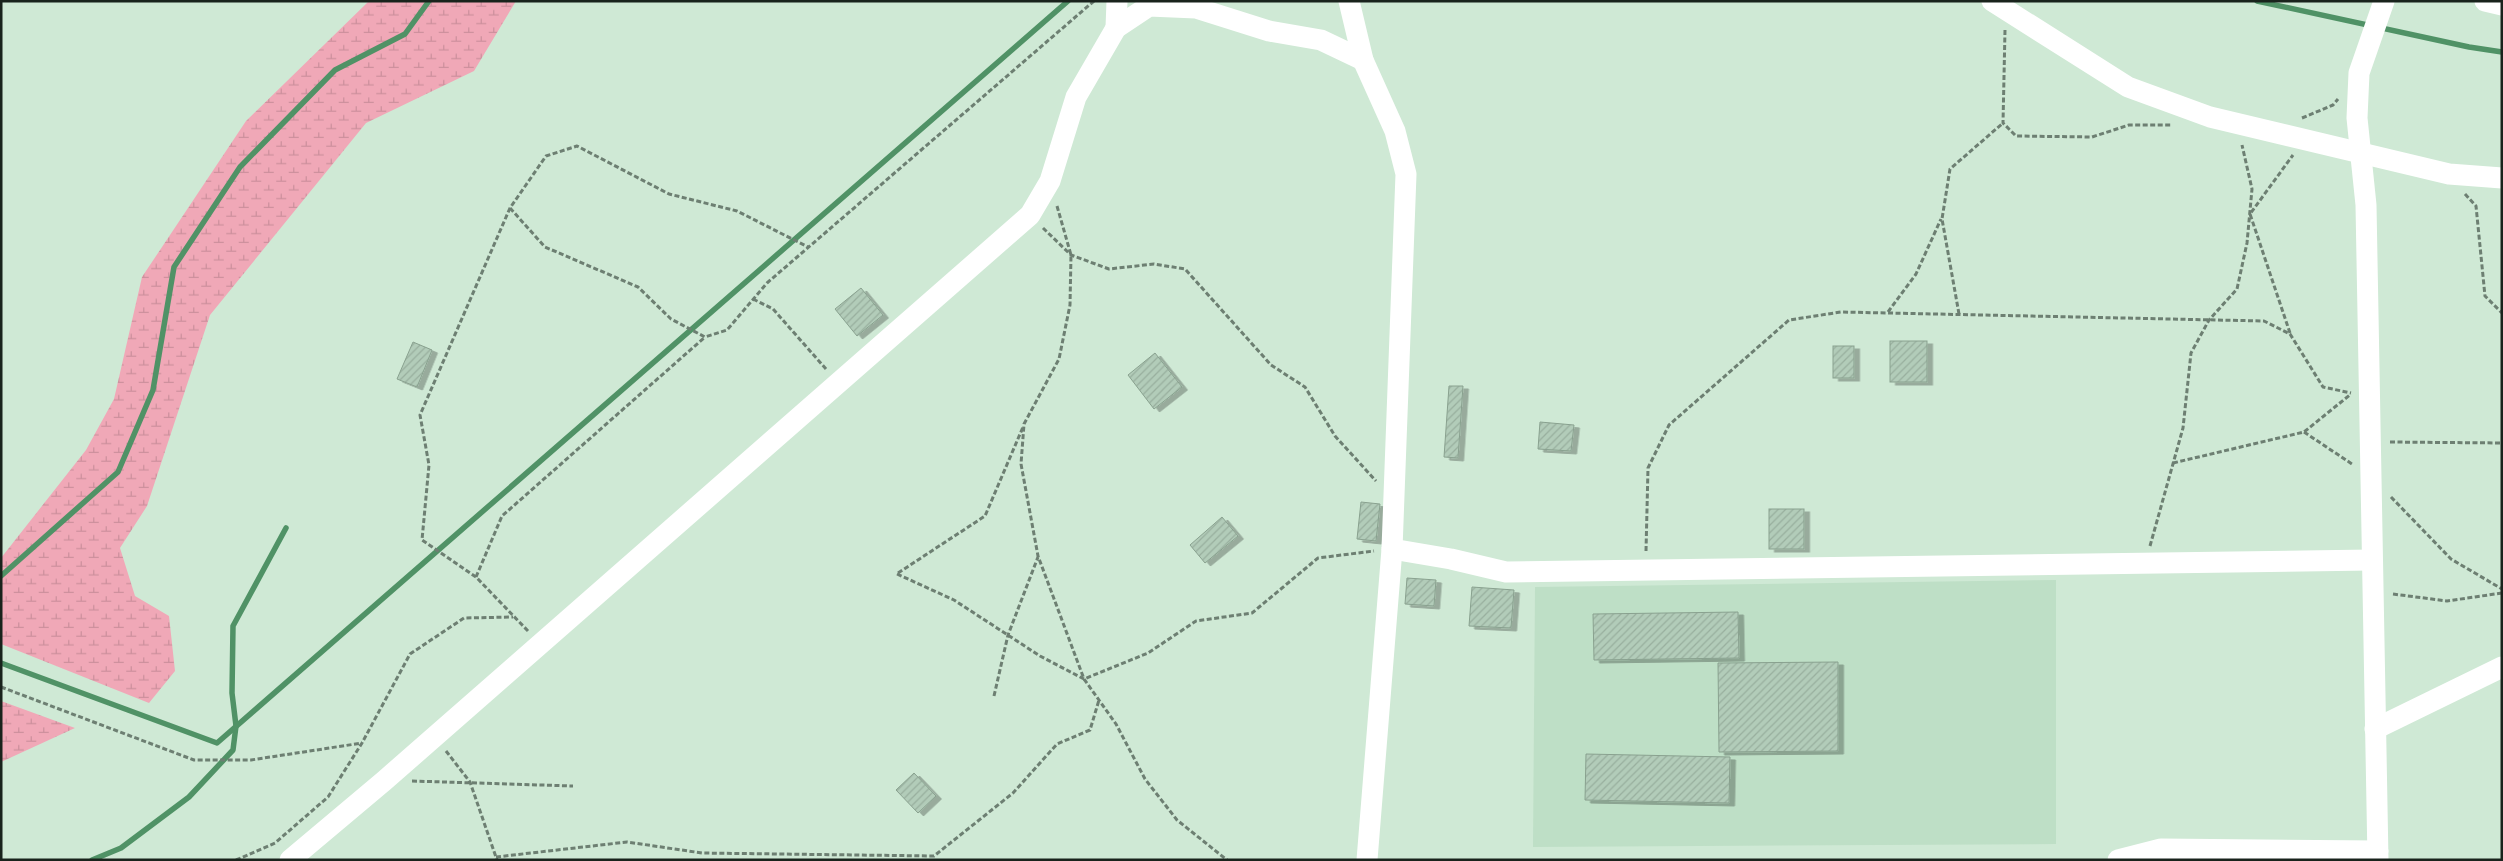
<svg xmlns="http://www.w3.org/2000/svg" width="2503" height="861" font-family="'Fira Sans Condensed',sans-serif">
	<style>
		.built { fill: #bedfc6 }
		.wetland { fill: url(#wetland-marsh) }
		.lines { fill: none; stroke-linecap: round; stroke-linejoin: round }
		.stream { stroke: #509266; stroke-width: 5.5 }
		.building { fill: url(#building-hatch); stroke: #89a18f; filter: url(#shadow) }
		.path { stroke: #6d7f72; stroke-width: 3; stroke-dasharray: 5 2.5; stroke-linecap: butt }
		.minor { stroke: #fff; stroke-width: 21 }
	</style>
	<defs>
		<pattern id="wetland-marsh" width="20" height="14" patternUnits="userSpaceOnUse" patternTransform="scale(1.25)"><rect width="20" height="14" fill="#f0a8b7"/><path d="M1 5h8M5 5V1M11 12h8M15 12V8" fill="none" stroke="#cd909d"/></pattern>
		<pattern id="building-hatch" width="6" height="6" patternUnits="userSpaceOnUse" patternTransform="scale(1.25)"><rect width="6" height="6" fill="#b2ccb9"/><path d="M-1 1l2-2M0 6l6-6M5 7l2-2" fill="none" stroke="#98af9e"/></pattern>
		<filter id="shadow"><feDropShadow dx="5.5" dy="3" stdDeviation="0" flood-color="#0004"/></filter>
	</defs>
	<rect width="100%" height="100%" fill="#cfe9d5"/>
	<path class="built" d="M2056 580V844L1533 847 1535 587Z"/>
	<g class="wetland">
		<path d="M369 1H516L474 71 366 123 210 315 147 506 120 548 135 596 169 616 175 671 149 703 1 644V558L86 450 114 399 142 277 246 121Z"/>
		<path d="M1 701 75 728 1 762Z"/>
	</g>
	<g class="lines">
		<g class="stream">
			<path d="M2257 1 2469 47 2502 52"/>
			<path d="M1 576 118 472 153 390 174 267 240 167 335 70 405 34 429 1"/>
			<path d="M1 663 217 743 1068 1"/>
			<path d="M92 860 121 848 189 797 233 750 236 726 232 693 233 626 286 528"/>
		</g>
	</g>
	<g class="building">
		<path d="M861 288 883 315 857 336 835 309Z"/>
		<rect x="1890" y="341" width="37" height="41"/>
		<path d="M413 342 432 350 417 387 397 379Z"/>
		<rect x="1833" y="346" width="21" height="32"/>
		<path d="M1155 353 1182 387 1154 409 1128 375Z"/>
		<path d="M1449 386H1463L1458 458 1444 457Z"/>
		<path d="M1540 422 1574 425 1571 451 1538 449Z"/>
		<path d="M1361 502 1380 504 1376 541 1357 539Z"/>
		<rect x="1769" y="509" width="35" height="40"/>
		<path d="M1222 517 1238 536 1205 563 1190 545Z"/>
		<path d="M1407 578 1436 580 1434 606 1405 604Z"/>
		<path d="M1472 587 1514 590 1511 628 1469 626Z"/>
		<path d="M1738 612 1739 658 1594 660 1593 614Z"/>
		<path d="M1838 662V751L1719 752 1718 663Z"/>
		<path d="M1586 754 1730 757 1729 803 1585 800Z"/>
		<path d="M914 773 936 796 918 813 896 790Z"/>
	</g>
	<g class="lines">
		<g class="path">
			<path d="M2005 30 2003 123 2016 136 2092 137 2129 125H2172"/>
			<path d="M2302 118 2333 105 2338 99"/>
			<path d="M2465 194 2476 206 2485 296 2502 313"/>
			<path d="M1057 206 1071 255 1070 305 1059 359 1024 424 1021 464 1038 556 1084 679 1116 724 1145 779 1177 820 1227 860"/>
			<path d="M510 208 545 247 638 287 671 319 705 337 727 330 767 283 1094 1"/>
			<path d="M1043 228 1071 255 1109 269 1154 264 1185 269 1271 365 1305 387 1335 436 1376 481"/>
			<path d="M753 299 773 309 826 369"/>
			<path d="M1888 312 1916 274 1941 219"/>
			<path d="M1959 314 1942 219 1950 169 2003 123"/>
			<path d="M2290 333 2250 214 2293 155"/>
			<path d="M2304 432 2352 464"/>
			<path d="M2390 442 2502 443"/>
			<path d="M2173 463 2304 432 2351 394"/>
			<path d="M2391 497 2451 559 2502 589"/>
			<path d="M2150 546 2183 428 2191 353 2209 320 2237 289 2247 243 2252 189 2242 145"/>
			<path d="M1646 551 1648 468 1669 425 1789 320 1841 312 2264 321 2290 334 2323 387 2351 393"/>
			<path d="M898 573 985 516 1023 427"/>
			<path d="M897 574 954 600 1040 656 1084 679 1148 653 1196 621 1252 613 1318 558 1374 551"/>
			<path d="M476 577 502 516 705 337"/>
			<path d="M2393 594 2447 601 2502 593"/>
			<path d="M528 631 476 577 422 540 429 465 420 415 510 208 546 156 577 146 669 194 737 211 808 247"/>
			<path d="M1 687 194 760H251L362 743"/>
			<path d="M994 696 1008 635 1038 557"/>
			<path d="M446 751 470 782 497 860"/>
			<path d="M412 781 573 786"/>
			<path d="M496 857 627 842 702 853 934 856 1013 793 1057 744 1090 730 1099 700"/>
			<path d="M236 860 275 843 328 797 362 743 410 654 464 618 513 617"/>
		</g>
		<g class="minor">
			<path d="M1349 1 1363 60 1395 131 1406 174 1392 549 1367 860"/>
			<path d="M1992 1 2128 87 2210 117 2449 174 2502 178"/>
			<path d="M2485 1 2502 5"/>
			<path d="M1116 28 1117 1"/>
			<path d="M1392 549 1451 559 1506 572 2371 560"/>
			<path d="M2375 729 2502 667"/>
			<path d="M290 860 384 781 1030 215 1050 181 1076 97 1116 28 1149 6 1196 8 1269 31 1321 40 1363 60"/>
			<path d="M2118 860 2161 849 2378 851"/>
			<path d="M2378 860 2366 205 2357 118 2359 73 2384 1"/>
		</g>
	</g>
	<rect width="2503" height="861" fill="none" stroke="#19231c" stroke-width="5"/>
</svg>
